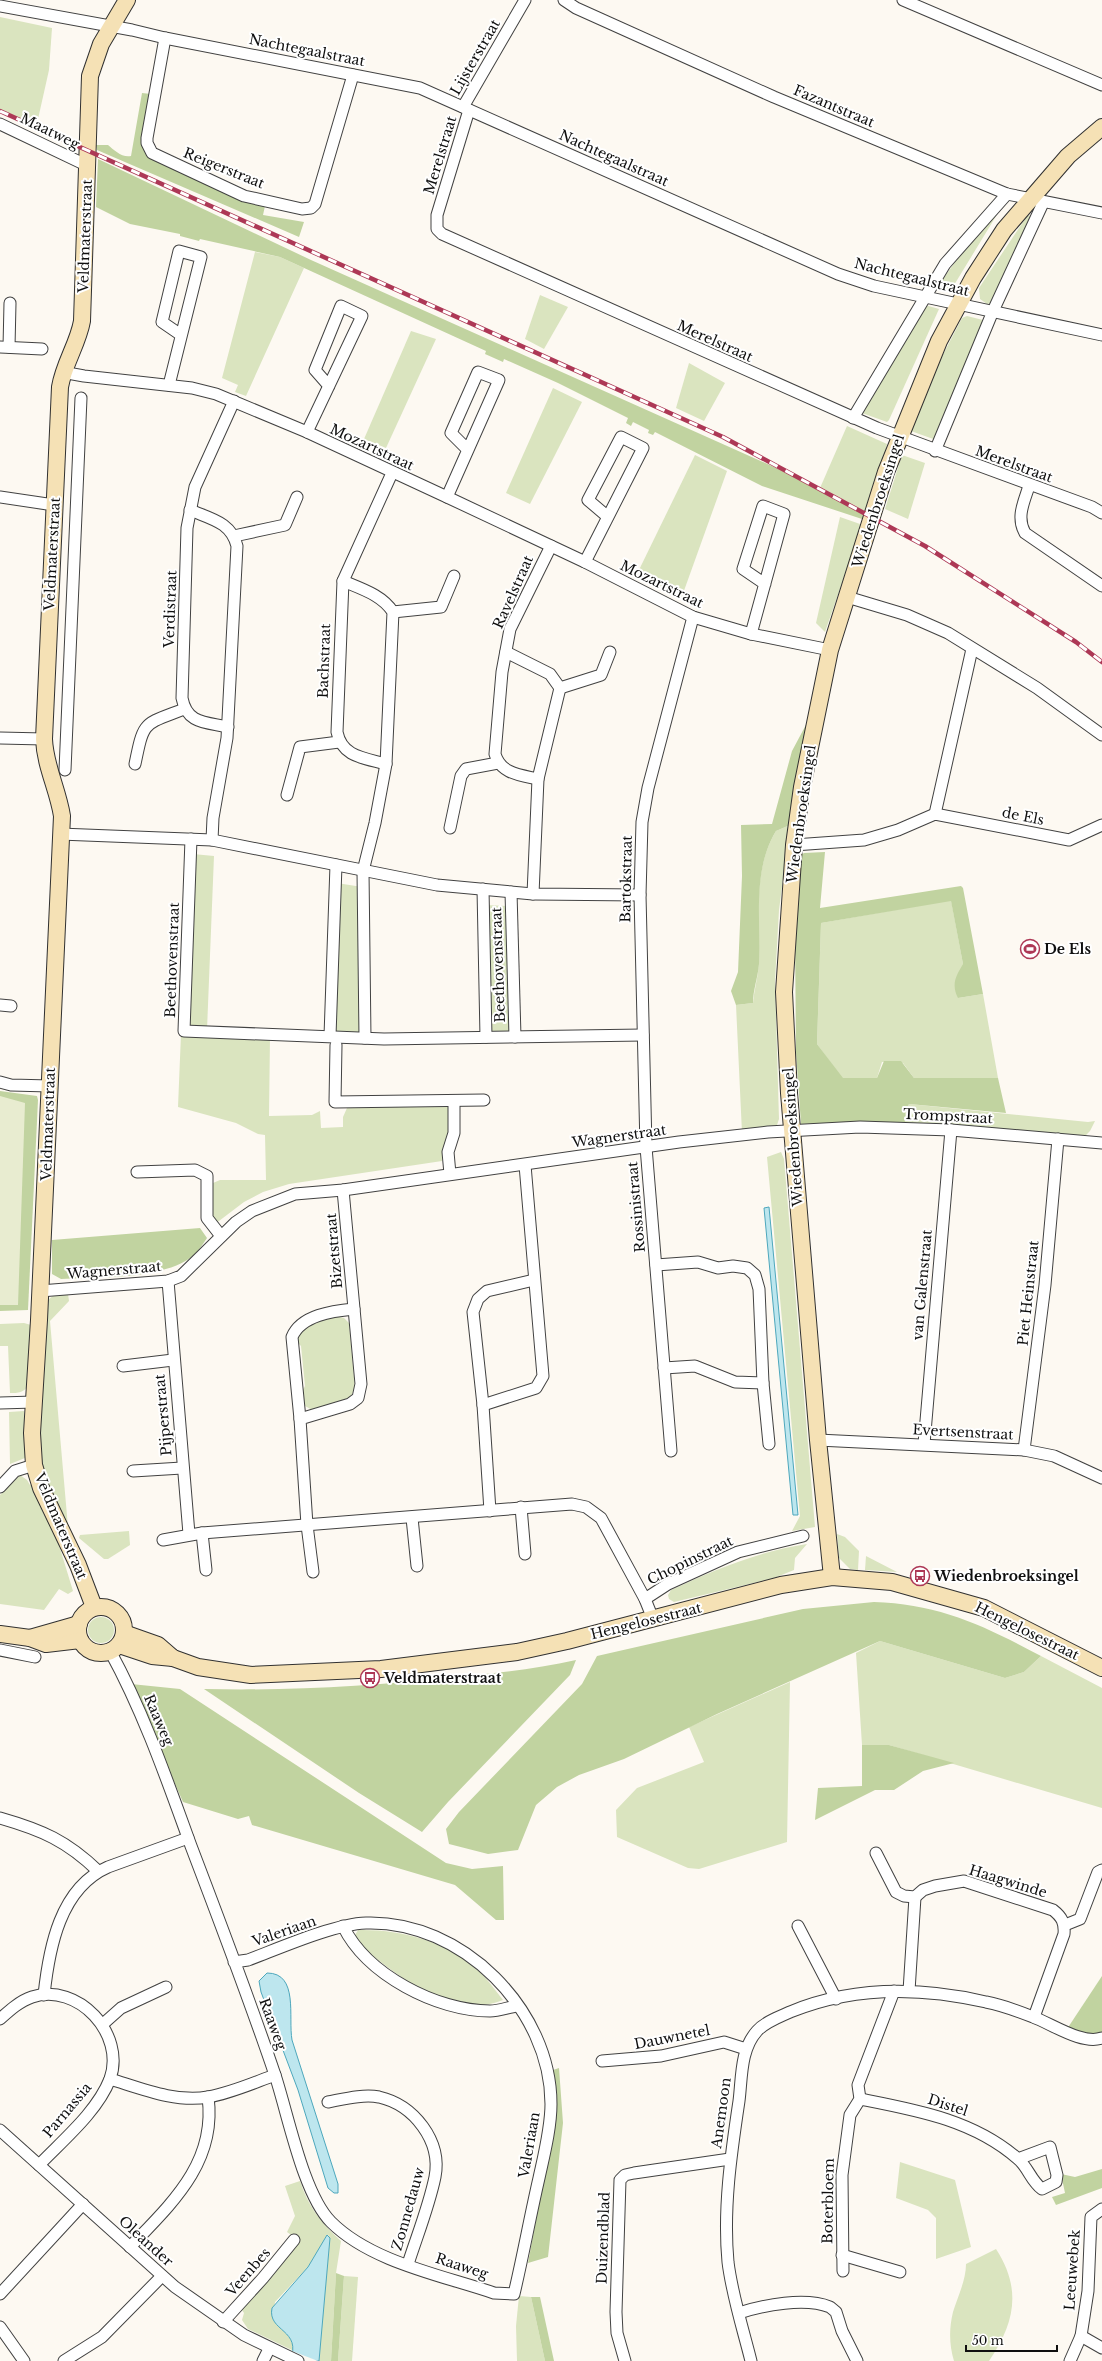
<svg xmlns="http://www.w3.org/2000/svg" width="1102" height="2361" font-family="'Libre Baskerville',serif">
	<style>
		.green { fill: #dae4bf }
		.forest { fill: #c1d3a0 }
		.pitch { fill: #e8ecd0 }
		.water { fill: #bde6ee; stroke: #4da7bc }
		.pier { fill: #fdf9f2 }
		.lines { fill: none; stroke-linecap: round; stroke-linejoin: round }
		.street-casing { stroke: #424242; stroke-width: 13 }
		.secondary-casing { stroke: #313131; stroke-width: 18 }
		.street { stroke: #fff; stroke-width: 11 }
		.secondary { stroke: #f5e1b5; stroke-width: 16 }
		.rail-casing { stroke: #ad3856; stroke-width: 4.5 }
		.rail { stroke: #fff; stroke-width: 3; stroke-dasharray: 9; stroke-linecap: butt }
		.labels { text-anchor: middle; stroke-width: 4; stroke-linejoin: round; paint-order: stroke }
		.street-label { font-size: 14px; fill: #0f0f0f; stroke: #fff }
		.poi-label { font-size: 14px; font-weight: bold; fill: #0f0f0f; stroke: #fff; text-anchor: start }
	</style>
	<rect width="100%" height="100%" fill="#fdf9f2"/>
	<g class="green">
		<path d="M0 17 52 28 49 70 36 128 0 112Z"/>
		<path d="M1001 208 951 290 950 292 936 289 981 225Z"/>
		<path d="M1031 215 993 303 987 304 980 299 979 288 1027 216Z"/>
		<path d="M255 252 280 257 304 268 246 396 235 392 238 385 222 378Z"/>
		<path d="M540 295 568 307 544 349 525 339Z"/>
		<path d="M925 305 939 309 889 420 887 422 862 413Z"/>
		<path d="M967 316 987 321 936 440 911 431 937 366 962 318Z"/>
		<path d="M411 331 436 339 386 448 364 439Z"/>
		<path d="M689 363 725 383 704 421 676 408Z"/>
		<path d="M553 388 582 402 530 504 506 493Z"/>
		<path d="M847 426 887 444 885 454 864 514 820 488Z"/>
		<path d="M695 455 727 471 681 599 638 572Z"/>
		<path d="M902 455 925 463 908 519 885 509Z"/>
		<path d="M840 517 860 524 859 534 825 632 816 623Z"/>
		<path d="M790 825 779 910 775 981 779 1119 777 1125 742 1133 736 1005 753 1003C754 990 758 977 759 964 760 919 752 871 776 831Z"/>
		<path d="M193 854 214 856 207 1030 189 1029Z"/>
		<path d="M337 883 362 887 363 1036 332 1034Z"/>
		<path d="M951 900 963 964 958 998 983 994 998 1078H914L903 1063 882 1062 877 1078H842L817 1044 821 923Z"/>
		<path d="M485 905 507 906 510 1032 487 1035Z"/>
		<path d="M181 1034 270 1037 269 1116 312 1115 320 1111 321 1128 343 1127V1117L347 1108 448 1106 449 1133 442 1151V1161L289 1184 263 1192 244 1202 215 1224 211 1220 213 1183 220 1180H266L265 1135 258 1134 236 1123 178 1107Z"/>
		<path d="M909 1104 1088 1122 1095 1121 1090 1131 1083 1138 905 1124V1112Z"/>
		<path d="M781 1152 784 1159 815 1527 792 1531 800 1516 767 1157Z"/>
		<path d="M68 1294 69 1301 50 1321 68 1527 59 1517 41 1466 39 1442 48 1300 54 1295Z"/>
		<path d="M335 1316 344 1318 349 1323 355 1388 349 1400 314 1411 305 1406 302 1401 301 1394 305 1386 301 1346 297 1342C297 1324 321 1318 335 1316Z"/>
		<path d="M24 1323 31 1325 28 1385C24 1393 18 1393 10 1393L8 1346H0V1324Z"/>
		<path d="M24 1411 28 1453 25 1454V1458L10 1464 9 1412Z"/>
		<path d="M20 1475 27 1480 30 1485 32 1484 44 1515 55 1532 73 1591 68 1594 59 1589 44 1610 0 1604V1495Z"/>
		<path d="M129 1531 130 1545 108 1559H104L79 1538 80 1535Z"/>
		<path d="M837 1534 845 1537 859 1551 858 1570 850 1569 839 1558Z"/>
		<path d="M807 1544 795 1558 794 1570 774 1578 674 1602 669 1599 668 1595 671 1590C714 1570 759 1551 807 1544Z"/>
		<path d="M866 1556 897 1572 865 1570Z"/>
		<circle cx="101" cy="1630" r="13"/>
		<path d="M880 1641 1005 1678 1024 1672 1041 1656 1102 1688V1808L889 1745H862L856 1653Z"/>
		<path d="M790 1682 787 1842 699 1869 688 1868 617 1837 616 1810 637 1788 704 1762 689 1727Z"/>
		<path d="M358 1930C400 1929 448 1941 480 1972 488 1980 495 1990 503 2000 449 2022 396 1973 356 1943L355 1935Z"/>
		<path d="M900 2162 955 2180 971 2247 936 2259V2218L928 2210 896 2198Z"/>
		<path d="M300 2181C308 2206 321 2223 341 2241L336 2273 331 2361H319L318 2357 330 2238 328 2235 308 2267 275 2302 273 2320C281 2328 296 2338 294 2351L248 2329 242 2320 244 2313 242 2310 280 2266 298 2240 287 2232 295 2216 285 2186Z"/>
		<path d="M996 2249C1022 2289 1015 2323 989 2361H954C949 2345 949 2328 953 2312 958 2296 966 2280 966 2264Z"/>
		<path d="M344 2276 358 2277 352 2361H338Z"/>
		<path d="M519 2296 531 2297 545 2361H517L516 2326Z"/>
	</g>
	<g class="forest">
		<path d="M142 93 151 94 142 144 149 158 239 199 265 206 263 215 304 222 299 237 97 150 96 145H108C114 150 122 158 131 156Z"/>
		<path d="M98 159 311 260 810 483 864 514 862 519 762 486 655 432 653 435 648 433 649 430 633 422 631 426 626 423 628 418 558 383 504 359 503 362 485 354 486 351 280 257 200 239 199 241 180 236V234L130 224 96 207Z"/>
		<path d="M808 721 790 825 776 831C752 871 761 919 759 964 758 977 753 990 753 1003L736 1005 731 991 738 972 742 876 741 825 772 824 792 751Z"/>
		<path d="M825 852 820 908 961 886 963 888 983 994 958 998C951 984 956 976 963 964L951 901 821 923 817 1044 843 1078H877L884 1061H901L914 1078H998L1006 1113 909 1104 905 1112V1124L853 1122 801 1124 796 1052 795 933 801 855 804 853Z"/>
		<path d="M0 1091 37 1096 38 1100 28 1310 0 1311Z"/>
		<path d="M200 1228 207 1238C203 1244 199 1250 194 1255 165 1280 98 1277 61 1279L52 1274V1240Z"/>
		<path d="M874 1602C939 1604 985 1626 1041 1656L1024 1672 1005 1678 880 1641 717 1714 624 1759 579 1775 557 1787 536 1805 518 1850 488 1854 449 1844 446 1829 459 1812 582 1684 597 1656 803 1609Z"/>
		<path d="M576 1660 570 1675 448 1802 422 1832 359 1793 204 1689C288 1691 372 1686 456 1677 496 1673 537 1669 576 1660Z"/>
		<path d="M131 1684 180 1689 446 1863 472 1869 503 1866 504 1920H496L455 1885 252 1825 249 1816 238 1819 183 1802Z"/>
		<path d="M862 1745H889L954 1763 923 1771 894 1790H875L815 1820 818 1788 862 1786Z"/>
		<path d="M1102 1976V2033H1083L1067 2029Z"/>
		<path d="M559 2068 563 2123 548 2257 528 2263 547 2160 553 2070Z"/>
		<path d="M1102 2169V2188L1056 2205 1052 2197 1065 2193 1061 2174 1075 2177Z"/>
		<path d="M336 2273 344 2276 338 2361H331Z"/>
		<path d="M531 2297H540L554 2361H545Z"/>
	</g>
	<path class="pitch" d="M0 1096 25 1103 18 1305H0Z"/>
	<g class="water">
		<path d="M769 1207 798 1515H793L764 1208Z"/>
		<path d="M267 1973C299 1973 288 2017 292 2040L338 2184V2193H334L328 2188 298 2090 261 1992 259 1981Z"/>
		<path d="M327 2235 330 2238 319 2361H290C303 2329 267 2332 272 2308L308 2267Z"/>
	</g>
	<path class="pier" d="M292 2351 318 2361H288Z"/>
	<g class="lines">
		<defs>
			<g id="street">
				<path d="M564 0 576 8 774 97 1007 194 1102 213"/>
				<path d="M903 0 1102 85"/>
				<path d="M0 6 132 30 165 38 420 88 838 274 874 286 1102 335"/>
				<path d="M165 38 147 138V143L152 153 244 196 302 209 311 208 315 204 353 75"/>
				<path d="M463 107 525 0"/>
				<path d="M469 110 437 215V229L442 234 877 428 1092 507 1102 513"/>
				<path d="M0 124 88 166"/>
				<path d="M0 347 42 349"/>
				<path d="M9 347 10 303"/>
				<path d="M62 372 84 376 192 388 216 394 307 432 447 497 585 562 693 617 751 634 830 650"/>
				<path d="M169 385 201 257 179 251 162 322 181 335"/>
				<path d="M853 418 945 264 1007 194"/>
				<path d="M307 432 362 316 341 306 315 370 329 386"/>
				<path d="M935 451 993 311 1043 203"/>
				<path d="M1029 486C1024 502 1016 517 1025 533L1102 586"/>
				<path d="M0 497 54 505"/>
				<path d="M447 497 499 380 478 372 451 433 468 450"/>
				<path d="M190 510C211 519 231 522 237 546L227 738 213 818 212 840"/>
				<path d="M234 536 285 525 297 497"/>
				<path d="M585 562 643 448 621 437 588 500 608 517"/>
				<path d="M343 581C362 589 382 595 393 612L386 764 375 823 363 871 365 1038"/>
				<path d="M847 597 907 615 948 633 1037 688 1102 735"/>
				<path d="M393 612 441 607 454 576"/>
				<path d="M751 634 784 514 763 506 743 569 765 584"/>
				<path d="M506 652 550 674 560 688 538 779 533 894"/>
				<path d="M560 688 601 675 610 652"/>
				<path d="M228 727C205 722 187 724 182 698L187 528 195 487 234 401"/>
				<path d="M0 738 44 739"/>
				<path d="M135 764C144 720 143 725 184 709"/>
				<path d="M386 764C364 758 342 757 337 732L343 581 392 473"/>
				<path d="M65 770 81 398"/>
				<path d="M538 779C520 775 501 774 495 754L502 672 510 629 551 546"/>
				<path d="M287 795 300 747 339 742"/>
				<path d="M935 814 972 649"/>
				<path d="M450 828 461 776 466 769 498 763"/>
				<path d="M60 834 212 840 437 885 533 894 640 895"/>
				<path d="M191 839 184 1031 384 1039 643 1035"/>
				<path d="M794 845 864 840 898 830 935 814 1069 840 1102 825"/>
				<path d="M483 889 486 1037"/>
				<path d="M511 892 515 1037"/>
				<path d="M0 1005 11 1006"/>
				<path d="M330 1036 336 865"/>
				<path d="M336 1045 335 1102 484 1100"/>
				<path d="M0 1082 11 1085 50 1086"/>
				<path d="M137 1172 195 1170 207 1176V1218L221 1236"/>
				<path d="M450 1174 448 1152 454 1133V1102"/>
				<path d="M656 1265 698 1262 718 1268 733 1266 747 1268 755 1275 759 1289 763 1383 769 1444"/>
				<path d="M168 1281 189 1534"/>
				<path d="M40 1291 168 1281 181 1276 236 1222 252 1211 295 1194 343 1190 679 1142 768 1132 860 1127 951 1130 1102 1143"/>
				<path d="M123 1366 173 1360"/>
				<path d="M664 1368 695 1366 735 1382 763 1383"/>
				<path d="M0 1403 34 1402"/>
				<path d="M483 1405 536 1388 543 1376 525 1165"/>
				<path d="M300 1419 292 1337C301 1315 333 1311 354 1309"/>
				<path d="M818 1440 1024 1450 1054 1456 1102 1478"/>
				<path d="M924 1444 951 1130"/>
				<path d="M1024 1450 1045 1285 1058 1139"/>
				<path d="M671 1451 646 1147 640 895 642 822 648 788 693 617"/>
				<path d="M133 1471 182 1468"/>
				<path d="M0 1487 15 1471 34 1465"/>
				<path d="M521 1507 525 1554"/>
				<path d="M490 1511 483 1405 473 1312 478 1299 487 1291 534 1280"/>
				<path d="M412 1518 417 1566"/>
				<path d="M202 1533 206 1570"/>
				<path d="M163 1540 202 1533 572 1504 586 1507 601 1518 645 1599 668 1584 738 1552 803 1536"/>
				<path d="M313 1572 307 1525 300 1419 350 1404 358 1398 361 1384 343 1190"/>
				<path d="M645 1599 653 1619"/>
				<path d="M0 1650 35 1657"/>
				<path d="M110 1651C144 1713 167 1780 191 1846 220 1922 249 1998 275 2075 288 2114 303 2194 331 2222 371 2262 441 2275 494 2293L514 2294C523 2256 530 2217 539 2178 544 2155 551 2128 551 2104 551 2010 462 1920 366 1923 334 1924 280 1948 248 1960L234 1962"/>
				<path d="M0 1818C42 1830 67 1841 98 1871"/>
				<path d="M876 1853 896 1892 904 1896 915 1897 923 1890 935 1886 964 1881 1053 1910C1062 1917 1065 1923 1064 1934L1034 2017"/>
				<path d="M1065 1925 1080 1919 1098 1872 1102 1870"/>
				<path d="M343 1926C367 1975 437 2011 490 2011 499 2011 509 2007 517 2006"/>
				<path d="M798 1926 836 1999"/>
				<path d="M909 1991 915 1897"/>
				<path d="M44 1995C49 1948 60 1888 108 1867L188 1838"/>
				<path d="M0 2019C10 2010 20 2001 32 1997 78 1982 126 2034 110 2079 97 2112 63 2140 39 2165"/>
				<path d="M103 2024 121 2008 166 1987"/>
				<path d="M602 2061 661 2056 724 2042 746 2049"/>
				<path d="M110 2079C140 2088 176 2103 208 2097 231 2093 253 2083 275 2075"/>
				<path d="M860 2099C916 2110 974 2120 1018 2159 1028 2167 1031 2181 1042 2189L1056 2182 1057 2175 1050 2147 1018 2159"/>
				<path d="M328 2102C344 2099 363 2094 379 2097 414 2105 442 2141 435 2177 429 2206 417 2236 408 2264"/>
				<path d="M0 2130 175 2287 244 2335 298 2361"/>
				<path d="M130 2247C171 2204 217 2163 208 2097"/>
				<path d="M842 2255 900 2272"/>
				<path d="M843 2271 842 2175 850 2115 860 2099 858 2085 894 1991"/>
				<path d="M0 2294 83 2204"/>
				<path d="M739 2313C764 2305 805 2297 830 2307L836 2312 842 2331 857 2361"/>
				<path d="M223 2322 263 2278 294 2240"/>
				<path d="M0 2327 24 2361"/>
				<path d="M1081 2336 1102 2348"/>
				<path d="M64 2361 102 2337 162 2276"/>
				<path d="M263 2361 269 2349"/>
				<path d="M625 2361 617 2333 616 2312 620 2180 625 2175 634 2173 730 2159"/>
				<path d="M751 2361C743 2329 732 2295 728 2262 723 2209 731 2154 739 2101 742 2078 740 2050 757 2031 765 2022 779 2017 790 2012 853 1986 921 1987 986 2002 1002 2005 1018 2011 1033 2017 1052 2024 1082 2045 1102 2038"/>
				<path d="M1070 2361 1081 2336 1088 2291 1091 2217 1102 2209"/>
			</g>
			<g id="secondary">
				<path d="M832 1577 818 1440 789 1093 784 992 794 845 802 787 830 650 886 472 939 341 973 278 1004 230 1068 156 1102 127"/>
				<circle cx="101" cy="1630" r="23"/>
				<path d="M94 1607 78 1565 41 1488 34 1465 32 1433 39 1320 62 816C58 790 45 766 44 739L60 387C64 363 78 344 82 321L90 76 101 44 127 0"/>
				<path d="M124 1633 158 1645 173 1658"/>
				<path d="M0 1634 30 1638 46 1644 80 1640"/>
				<path d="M30 1638 79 1624"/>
				<path d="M119 1645 152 1656 173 1658 198 1667 251 1675 381 1669 517 1652 567 1641 781 1585 832 1577 892 1582 984 1608 1102 1668"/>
			</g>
		</defs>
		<use href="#street" class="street-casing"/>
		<use href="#secondary" class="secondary-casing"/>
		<use href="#street" class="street"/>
		<use href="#secondary" class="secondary"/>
		<defs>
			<path id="rail" d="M0 111 723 437 925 546 1076 642 1102 662"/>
		</defs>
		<use href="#rail" class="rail-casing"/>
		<use href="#rail" class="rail"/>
	</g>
	<defs>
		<symbol id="stadium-ring" viewBox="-11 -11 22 22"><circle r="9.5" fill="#fff" stroke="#ad3856" stroke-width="1.5"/><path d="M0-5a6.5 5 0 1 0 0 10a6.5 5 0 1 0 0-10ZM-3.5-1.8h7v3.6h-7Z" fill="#ad3856"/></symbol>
		<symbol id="bus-ring" viewBox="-11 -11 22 22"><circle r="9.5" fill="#fff" stroke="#ad3856" stroke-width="1.5"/><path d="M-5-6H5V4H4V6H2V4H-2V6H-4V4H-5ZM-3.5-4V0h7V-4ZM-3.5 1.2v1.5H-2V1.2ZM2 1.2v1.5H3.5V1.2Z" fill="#ad3856"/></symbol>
	</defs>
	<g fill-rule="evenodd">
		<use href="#stadium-ring" x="1019" y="938" width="22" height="22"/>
		<use href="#bus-ring" x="909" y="1565" width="22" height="22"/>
		<use href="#bus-ring" x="359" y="1667" width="22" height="22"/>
	</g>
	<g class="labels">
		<g class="street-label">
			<text transform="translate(307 50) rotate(11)" y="5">Nachtegaalstraat</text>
			<text transform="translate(475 57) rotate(-60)" y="5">Lijsterstraat</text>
			<text transform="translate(834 106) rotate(23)" y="5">Fazantstraat</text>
			<text transform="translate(50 131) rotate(26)" y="5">Maatweg</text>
			<text transform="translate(440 155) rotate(-73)" y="5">Merelstraat</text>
			<text transform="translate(614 158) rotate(24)" y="5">Nachtegaalstraat</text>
			<text transform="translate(224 168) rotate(22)" y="5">Reigerstraat</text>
			<text transform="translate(85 236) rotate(-88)" y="5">Veldmaterstraat</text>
			<text transform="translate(912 277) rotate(14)" y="5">Nachtegaalstraat</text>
			<text transform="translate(715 341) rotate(24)" y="5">Merelstraat</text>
			<text transform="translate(372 447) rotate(25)" y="5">Mozartstraat</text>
			<text transform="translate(1014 464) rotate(20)" y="5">Merelstraat</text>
			<text transform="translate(878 501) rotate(-72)" y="5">Wiedenbroeksingel</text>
			<text transform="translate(52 554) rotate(-87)" y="5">Veldmaterstraat</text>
			<text transform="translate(662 584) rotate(26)" y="5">Mozartstraat</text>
			<text transform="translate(513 592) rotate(-66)" y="5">Ravelstraat</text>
			<text transform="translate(170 609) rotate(-88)" y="5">Verdistraat</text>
			<text transform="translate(324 661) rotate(-88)" y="5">Bachstraat</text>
			<text transform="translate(801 814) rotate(-82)" y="5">Wiedenbroeksingel</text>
			<text transform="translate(1023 816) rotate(11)" y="5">de Els</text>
			<text transform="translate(626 879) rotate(-89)" y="5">Bartokstraat</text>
			<text transform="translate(172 960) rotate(-88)" y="5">Beethovenstraat</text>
			<text transform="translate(498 965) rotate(-92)" y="5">Beethovenstraat</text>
			<text transform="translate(948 1116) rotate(3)" y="5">Trompstraat</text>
			<text transform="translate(48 1124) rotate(-88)" y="5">Veldmaterstraat</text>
			<text transform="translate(619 1136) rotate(-8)" y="5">Wagnerstraat</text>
			<text transform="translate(793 1137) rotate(-94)" y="5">Wiedenbroeksingel</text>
			<text transform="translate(636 1207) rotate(-95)" y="5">Rossinistraat</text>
			<text transform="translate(334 1251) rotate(-95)" y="5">Bizetstraat</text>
			<text transform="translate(114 1270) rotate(-5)" y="5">Wagnerstraat</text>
			<text transform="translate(922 1285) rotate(-85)" y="5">van Galenstraat</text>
			<text transform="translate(1028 1293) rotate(-84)" y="5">Piet Heinstraat</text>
			<text transform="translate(163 1415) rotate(-95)" y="5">Pijperstraat</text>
			<text transform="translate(963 1432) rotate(3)" y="5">Evertsenstraat</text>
			<text transform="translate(61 1526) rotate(67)" y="5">Veldmaterstraat</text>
			<text transform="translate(690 1560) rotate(-26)" y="5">Chopinstraat</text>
			<text transform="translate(646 1621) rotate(-14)" y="5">Hengelosestraat</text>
			<text transform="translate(1027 1631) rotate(26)" y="5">Hengelosestraat</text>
			<text transform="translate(159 1720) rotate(67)" y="5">Raaweg</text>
			<text transform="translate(1008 1881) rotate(17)" y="5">Haagwinde</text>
			<text transform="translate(284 1931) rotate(-19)" y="5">Valeriaan</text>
			<text transform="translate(273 2024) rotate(70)" y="5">Raaweg</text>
			<text transform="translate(672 2037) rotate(-11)" y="5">Dauwnetel</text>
			<text transform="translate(948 2105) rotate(18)" y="5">Distel</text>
			<text transform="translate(67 2110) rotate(-50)" y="5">Parnassia</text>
			<text transform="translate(721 2113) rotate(-82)" y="5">Anemoon</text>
			<text transform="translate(529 2145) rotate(-80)" y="5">Valeriaan</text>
			<text transform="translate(828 2201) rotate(-89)" y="5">Boterbloem</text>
			<text transform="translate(408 2209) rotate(-74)" y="5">Zonnedauw</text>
			<text transform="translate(603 2238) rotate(-88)" y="5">Duizendblad</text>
			<text transform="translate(146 2241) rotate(42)" y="5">Oleander</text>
			<text transform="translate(462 2266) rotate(18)" y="5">Raaweg</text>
			<text transform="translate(1072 2270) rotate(-86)" y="5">Leeuwebek</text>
			<text transform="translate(248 2272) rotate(-49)" y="5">Veenbes</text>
		</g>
		<g class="poi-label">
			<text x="1044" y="954">De Els</text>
			<text x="934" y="1581">Wiedenbroeksingel</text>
			<text x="384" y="1683">Veldmaterstraat</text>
		</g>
	</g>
	<path d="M966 2345v6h91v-6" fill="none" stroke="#0f0f0f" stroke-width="2"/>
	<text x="972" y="2345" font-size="12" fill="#0f0f0f" stroke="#ffffff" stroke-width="3" paint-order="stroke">50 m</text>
</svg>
